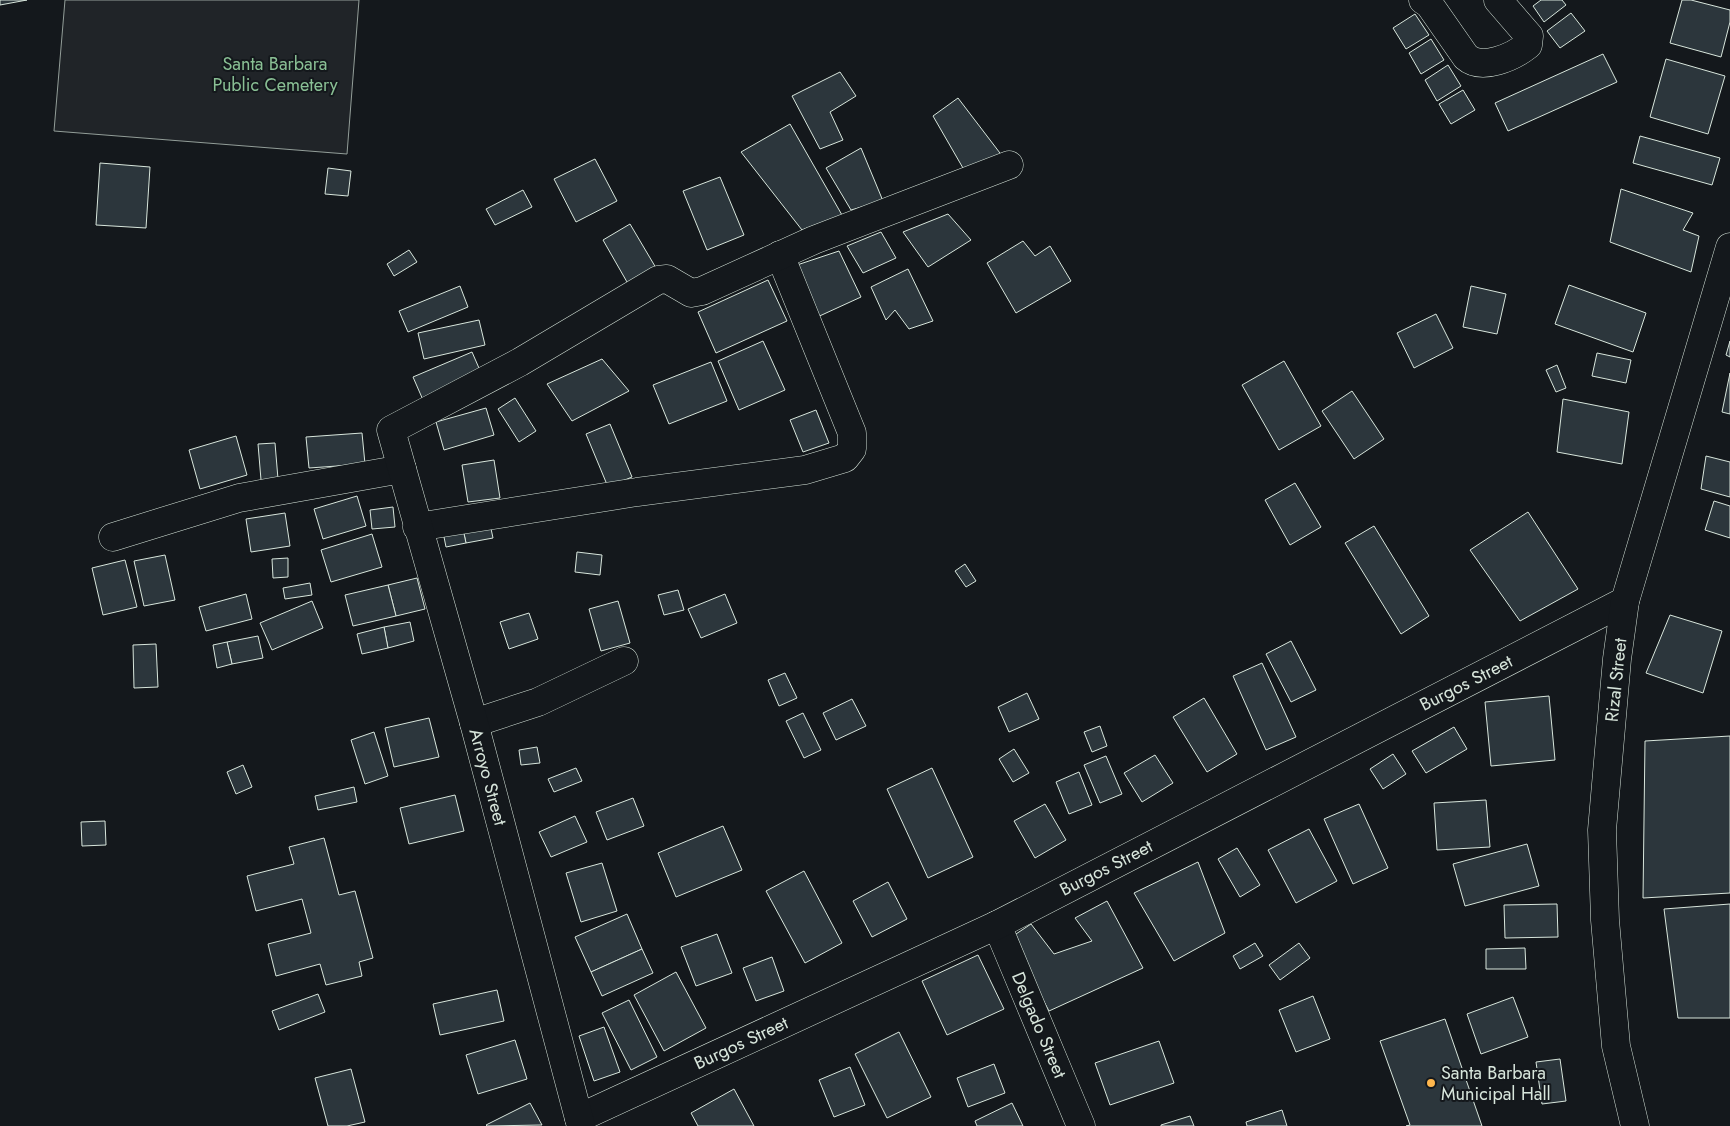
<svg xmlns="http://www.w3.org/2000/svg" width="1730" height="1126" font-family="Jost,sans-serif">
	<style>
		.green { fill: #202428; stroke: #939e99 }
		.building { fill: #2c363c; stroke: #d8e6dc }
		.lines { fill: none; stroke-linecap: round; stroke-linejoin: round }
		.minor-casing { stroke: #d8e6dc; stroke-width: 29 }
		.major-casing { stroke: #d8e6dc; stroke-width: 29 }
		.minor { stroke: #14181c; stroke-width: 28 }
		.major { stroke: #14181c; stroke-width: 28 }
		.poi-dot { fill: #ffb74d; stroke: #14181c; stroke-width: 2 }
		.labels { text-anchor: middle; stroke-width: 4; stroke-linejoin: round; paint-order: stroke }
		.park-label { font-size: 18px; fill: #8ac095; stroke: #14181c }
		.street-label { font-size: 18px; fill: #d8e6dc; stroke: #14181c }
		.poi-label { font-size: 18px; fill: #d8e6dc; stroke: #14181c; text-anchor: start }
	</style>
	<rect width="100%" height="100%" fill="#14181c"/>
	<path class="green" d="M65 0H359L347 154 54 131Z"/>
	<g class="building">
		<path d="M0 0H27L0 5Z"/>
		<path d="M1541 0H1562L1566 5 1544 22 1533 6Z"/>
		<path d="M1682 0H1691L1730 10V22L1721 57 1670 43Z"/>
		<path d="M1571 13 1585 31 1560 48 1547 31Z"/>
		<path d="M1415 14 1429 35 1406 49 1393 28Z"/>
		<path d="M1431 39 1444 60 1421 74 1409 53Z"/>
		<path d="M1603 54 1617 82 1508 131 1495 103Z"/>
		<path d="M1666 59 1725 76 1708 134 1650 117Z"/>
		<path d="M1448 65 1461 86 1437 101 1425 80Z"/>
		<path d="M840 72 856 96 830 112 843 140 820 149 792 96Z"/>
		<path d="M1463 90 1475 110 1451 124 1439 104Z"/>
		<path d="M958 98 1003 157 967 175 933 116Z"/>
		<path d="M790 124 842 215 802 230 741 152Z"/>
		<path d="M1640 136 1720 158 1712 185 1633 163Z"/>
		<path d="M861 148 883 201 851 210 826 168Z"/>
		<path d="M595 159 617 201 576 222 554 179Z"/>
		<path d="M100 163 150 167 146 228 96 225Z"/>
		<path d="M328 168 351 171 348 196 325 194Z"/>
		<path d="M720 177 744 235 707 250 683 191Z"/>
		<path d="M1621 189 1693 213 1683 230 1699 236 1691 272 1610 242Z"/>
		<path d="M523 190 532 207 495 225 486 209Z"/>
		<path d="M948 214 971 240 928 267 903 232Z"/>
		<path d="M630 224 659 273 631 289 603 240Z"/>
		<path d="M881 232 896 258 863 273 847 246Z"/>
		<path d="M1023 241 1035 256 1050 246 1071 281 1016 313 987 263Z"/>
		<path d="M409 250 417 262 394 276 387 264Z"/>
		<path d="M839 251 861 297 813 319 788 268Z"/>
		<path d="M908 269 933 321 909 329 895 310 886 320 871 287Z"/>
		<path d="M768 280 787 321 716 353 698 312Z"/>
		<path d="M1569 285 1646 313 1633 352 1555 324Z"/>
		<path d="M460 286 468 307 408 332 399 311Z"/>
		<path d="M1471 286 1506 294 1497 334 1463 327Z"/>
		<path d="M1436 314 1453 348 1414 368 1397 333Z"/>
		<path d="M479 320 485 345 424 359 418 333Z"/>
		<path d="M763 341 785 390 739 410 718 361Z"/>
		<path d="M1730 341V357L1726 355Z"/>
		<path d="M472 352 482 375 423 400 413 377Z"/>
		<path d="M1597 353 1631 360 1626 383 1592 376Z"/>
		<path d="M602 359 629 391 572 421 547 384Z"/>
		<path d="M1284 361 1321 426 1279 450 1242 385Z"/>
		<path d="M711 362 727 401 669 424 653 385Z"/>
		<path d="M1557 365 1566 388 1556 392 1546 370Z"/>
		<path d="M1730 373V414L1722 412Z"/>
		<path d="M1352 391 1384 439 1354 459 1322 411Z"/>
		<path d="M515 398 536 431 519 442 498 409Z"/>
		<path d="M1563 399 1629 412 1622 464 1557 452Z"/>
		<path d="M486 408 494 435 444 450 436 422Z"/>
		<path d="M816 410 829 443 803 452 790 420Z"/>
		<path d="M610 424 632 477 608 487 586 434Z"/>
		<path d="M362 433 365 464 309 468 306 437Z"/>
		<path d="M236 436 247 475 200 489 189 450Z"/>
		<path d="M275 443 278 479 261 480 258 444Z"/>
		<path d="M1706 456 1730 462V497L1701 489Z"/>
		<path d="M494 460 500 498 468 502 462 465Z"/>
		<path d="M1295 483 1321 527 1290 545 1265 500Z"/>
		<path d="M357 496 366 526 323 539 314 509Z"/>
		<path d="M1714 501 1730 506V538L1705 530Z"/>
		<path d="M393 507 395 527 372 529 370 510Z"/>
		<path d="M1528 512 1578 589 1520 621 1470 550Z"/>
		<path d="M285 513 290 546 251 552 246 519Z"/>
		<path d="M490 524 493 538 466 543 463 529Z"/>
		<path d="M1374 526 1429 616 1401 634 1345 543Z"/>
		<path d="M463 529 466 543 446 547 443 532Z"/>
		<path d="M372 534 382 567 331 582 321 550Z"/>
		<path d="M577 552 602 555 600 575 575 572Z"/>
		<path d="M165 555 175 600 144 606 134 561Z"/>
		<path d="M288 558V577L273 578 272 559Z"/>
		<path d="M125 560 137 607 103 615 92 568Z"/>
		<path d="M965 564 976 581 966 587 955 571Z"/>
		<path d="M417 578 425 609 396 616 388 585Z"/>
		<path d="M310 583 312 595 285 599 283 588Z"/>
		<path d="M388 585 396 616 353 626 345 595Z"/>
		<path d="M678 590 684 610 664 615 658 595Z"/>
		<path d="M246 594 252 619 206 631 199 607Z"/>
		<path d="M725 594 737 623 701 638 688 609Z"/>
		<path d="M312 601 323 628 272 650 260 623Z"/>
		<path d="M618 601 630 643 601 651 589 609Z"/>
		<path d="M529 613 538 639 509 649 500 622Z"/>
		<path d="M1670 615 1722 631 1703 693 1646 673Z"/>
		<path d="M410 622 414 641 388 648 384 627Z"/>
		<path d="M384 627 388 648 362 654 357 634Z"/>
		<path d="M258 636 263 658 232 664 227 642Z"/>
		<path d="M1291 641 1316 690 1291 702 1266 654Z"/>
		<path d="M227 642 232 664 217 668 213 645Z"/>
		<path d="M156 644 158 687 134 688 133 645Z"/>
		<path d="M1262 663 1296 737 1266 750 1233 676Z"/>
		<path d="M785 673 797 698 779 706 768 680Z"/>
		<path d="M1027 693 1039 719 1009 732 998 707Z"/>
		<path d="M1549 696 1555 760 1491 766 1485 702Z"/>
		<path d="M1204 698 1237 754 1207 772 1173 717Z"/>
		<path d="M852 699 866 726 836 740 823 713Z"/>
		<path d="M803 713 821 750 804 758 786 721Z"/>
		<path d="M429 718 439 757 394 767 385 728Z"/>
		<path d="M1100 726 1107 746 1092 752 1084 732Z"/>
		<path d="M1454 727 1467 749 1426 773 1412 751Z"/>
		<path d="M374 732 388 776 365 784 351 740Z"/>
		<path d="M1730 736V893L1643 898 1645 741Z"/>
		<path d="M537 747 540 763 521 765 519 750Z"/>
		<path d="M1014 749 1029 773 1013 782 999 759Z"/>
		<path d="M1393 754 1406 774 1383 789 1370 769Z"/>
		<path d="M1155 755 1173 783 1142 802 1124 773Z"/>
		<path d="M1106 756 1122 794 1100 803 1084 765Z"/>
		<path d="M243 765 252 787 236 794 227 772Z"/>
		<path d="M576 768 582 781 554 792 548 779Z"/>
		<path d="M932 768 973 857 928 878 887 789Z"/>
		<path d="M1079 772 1092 805 1069 814 1056 782Z"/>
		<path d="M354 787 357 802 318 810 315 796Z"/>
		<path d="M455 795 464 831 409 844 400 808Z"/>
		<path d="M633 798 644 826 607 840 596 812Z"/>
		<path d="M1486 800 1490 847 1437 850 1434 803Z"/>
		<path d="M1045 804 1066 840 1035 858 1014 821Z"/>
		<path d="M1359 804 1388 868 1353 884 1324 819Z"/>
		<path d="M575 816 587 842 551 857 539 832Z"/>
		<path d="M105 821 106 845 82 846 81 822Z"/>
		<path d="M723 826 742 870 676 897 658 853Z"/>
		<path d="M1309 829 1337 881 1296 903 1268 850Z"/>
		<path d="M324 838 339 895 355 891 373 958 359 962 362 976 326 985 320 964 276 976 268 944 311 933 302 899 256 911 247 876 294 864 289 847Z"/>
		<path d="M1527 844 1539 886 1465 906 1453 864Z"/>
		<path d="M1237 848 1260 885 1240 897 1218 859Z"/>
		<path d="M1198 862 1225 933 1174 961 1134 893Z"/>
		<path d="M602 863 617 911 581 922 566 873Z"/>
		<path d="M804 871 842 943 805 963 766 891Z"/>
		<path d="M888 882 907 919 872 937 853 901Z"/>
		<path d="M1107 901 1143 968 1049 1011 1010 938 1031 924 1054 954 1092 941 1075 918Z"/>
		<path d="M1557 904 1558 937 1505 938 1504 905Z"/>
		<path d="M1730 904V1018H1678L1664 909Z"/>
		<path d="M627 914 642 949 591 972 575 937Z"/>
		<path d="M717 934 732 973 696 986 681 947Z"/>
		<path d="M1255 943 1263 956 1240 969 1233 956Z"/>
		<path d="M1299 943 1310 958 1280 980 1269 965Z"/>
		<path d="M1525 948 1526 969H1486V949Z"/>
		<path d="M642 949 653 973 602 996 591 972Z"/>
		<path d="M978 955 1004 1009 947 1035 922 981Z"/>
		<path d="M772 957 784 991 756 1001 743 968Z"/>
		<path d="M676 972 706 1028 664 1051 634 995Z"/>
		<path d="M497 990 504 1021 440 1035 433 1004Z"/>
		<path d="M318 994 325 1012 279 1030 272 1011Z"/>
		<path d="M1313 996 1330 1039 1296 1052 1279 1010Z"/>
		<path d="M1513 997 1528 1037 1481 1054 1467 1014Z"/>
		<path d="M629 1000 657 1057 631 1070 602 1013Z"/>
		<path d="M1445 1019 1482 1126H1406L1410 1125 1380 1041Z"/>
		<path d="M604 1027 620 1072 594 1081 579 1036Z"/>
		<path d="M899 1032 931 1097 887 1118 855 1054Z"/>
		<path d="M515 1040 527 1079 478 1094 466 1055Z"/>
		<path d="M1159 1041 1174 1083 1110 1105 1095 1063Z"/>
		<path d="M1560 1059 1566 1101 1542 1104 1536 1062Z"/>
		<path d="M994 1064 1005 1093 968 1107 957 1078Z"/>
		<path d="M850 1067 865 1105 834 1117 819 1080Z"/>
		<path d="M351 1069 365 1122 347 1126H328L315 1078Z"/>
		<path d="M734 1089 754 1126H698L691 1113Z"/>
		<path d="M530 1103 542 1125 487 1126 486 1125Z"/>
		<path d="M1012 1103 1023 1126H977L975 1121Z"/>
		<path d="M1282 1110 1287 1126H1247L1246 1122Z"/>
		<path d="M1190 1116 1194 1126H1161V1125Z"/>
	</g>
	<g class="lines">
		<defs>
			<g id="minor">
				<path d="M1423 0 1429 4 1466 57C1482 71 1513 57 1528 45L1529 36 1498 0"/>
				<path d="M417 527 637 492 805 470 845 458 852 449V433L780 255"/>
				<path d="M113 537 239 498 402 469"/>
				<path d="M474 723 538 702 624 661"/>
				<path d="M997 925 1081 1126"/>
				<path d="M579 1118 997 925 1625 601"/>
				<path d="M581 1126 474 723 391 430 520 362 658 280 667 279 691 293 702 291 814 240 1009 165"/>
			</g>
			<path id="major" d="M1635 1126 1616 1046 1605 920 1602 830 1617 659 1625 601 1730 247"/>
		</defs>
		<use href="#minor" class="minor-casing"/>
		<use href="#major" class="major-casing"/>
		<use href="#minor" class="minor"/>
		<use href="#major" class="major"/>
	</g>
	<circle class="poi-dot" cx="1431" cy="1083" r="5"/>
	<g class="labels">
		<g class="park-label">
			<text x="275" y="70">Santa Barbara<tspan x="275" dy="21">Public Cemetery</tspan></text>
		</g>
		<g class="street-label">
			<text transform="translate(1616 680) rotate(-84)" y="6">Rizal Street</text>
			<text transform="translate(1466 683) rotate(-27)" y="6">Burgos Street</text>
			<text transform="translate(488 777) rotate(75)" y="6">Arroyo Street</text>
			<text transform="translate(1106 868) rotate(-27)" y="6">Burgos Street</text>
			<text transform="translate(1039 1025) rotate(67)" y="6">Delgado Street</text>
			<text transform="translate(741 1043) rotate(-25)" y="6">Burgos Street</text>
		</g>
		<g class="poi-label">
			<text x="1441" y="1079">Santa Barbara<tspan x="1441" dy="21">Municipal Hall</tspan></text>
		</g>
	</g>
</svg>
